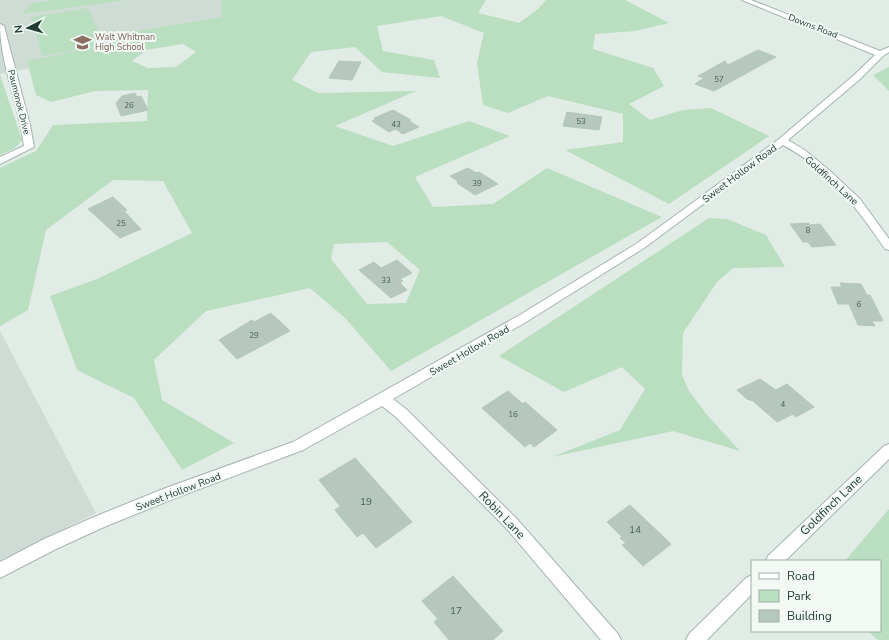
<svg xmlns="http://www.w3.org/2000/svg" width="889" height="640" font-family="'Nunito Sans',sans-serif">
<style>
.built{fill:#cfdcd5}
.green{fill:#b9dec0;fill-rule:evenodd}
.building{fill:#b6c7bf;stroke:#b3c6bd}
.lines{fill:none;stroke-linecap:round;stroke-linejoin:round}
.minor-casing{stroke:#a4b4ad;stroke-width:2}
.minor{fill:#fff;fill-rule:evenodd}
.labels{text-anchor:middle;stroke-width:4;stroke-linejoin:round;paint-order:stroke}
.number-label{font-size:8px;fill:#466056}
.far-street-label{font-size:9px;fill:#213d33;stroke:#f2f9f5}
.far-education-label{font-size:9px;fill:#785e54;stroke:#f2f9f5;text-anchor:start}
.street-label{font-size:10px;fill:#213d33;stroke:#f2f9f5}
.near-number-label{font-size:10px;fill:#466056}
.near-street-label{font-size:12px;fill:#213d33;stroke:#f2f9f5}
</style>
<rect width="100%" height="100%" fill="#e1ece6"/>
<!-- built -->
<path class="built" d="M0 0H318L329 10 0 74Z
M0 331 96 513 0 560Z"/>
<!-- green -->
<path class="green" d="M55 0H128L21 14 33 3Z
M222 0H486L478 13 519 23 538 9 546 0H625L669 23 635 31 595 34 593 49 653 68 664 86 629 104 650 120 683 110 711 108 769 136 669 204 565 150 623 142V114L548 96 508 113 483 105 477 63 484 33 441 16 377 26 383 51 434 60 440 78 382 72 355 47 311 52 292 80 318 93 416 91 335 126 393 146 469 121 510 136 415 177 433 207 493 204 547 168 662 217 391 371 346 319 310 288 206 311 154 360 162 400 234 443 182 470 134 398 77 370 50 296 97 279 192 233 163 181 113 180 46 230 28 310 0 326V168L36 151 53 125 147 121 148 90 95 91 51 102 36 95 27 61 107 45 111 38 141 30 222 17ZM183 44 196 52 176 67 148 68 132 61 146 50ZM387 242 420 270 406 303 367 304 331 259 334 244Z
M88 8 104 45 42 56 31 17Z
M889 67V91L873 75Z
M0 75 22 140 15 148 0 155Z
M709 218 727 219 766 235 785 267 733 268 717 282 683 333 682 375 689 391 707 415 740 451 673 431 552 457 620 430 645 389 622 367 564 392 499 356Z
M889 509V640H878L868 631H880V561H845Z"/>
<!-- building -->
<path class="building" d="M758 50 776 57 714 91 695 84 704 78 698 76 725 61 728 65Z
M339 61 361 62 352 80 329 78Z
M135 93 137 97 141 96 148 110 121 116 116 103 122 96Z
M393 110 411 120 409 121 419 127 403 134 395 129 389 132 372 121 376 119 374 118Z
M567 112 602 117 599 130 563 126Z
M468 168 476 173 479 172 498 184 475 195 457 183 459 182 450 176Z
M113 197 127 210 124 211 141 229 120 238 88 209Z
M809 223 810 225 820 224 836 245 812 247 808 242H803L790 224Z
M397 260 412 273 400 279 403 281 400 283 407 290 391 298 359 270 374 262 381 268Z
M840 283 861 284 867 295H870L883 321H872L875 326 858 325 849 304H838L831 287H842Z
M271 313 290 331 237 359 219 340 252 320 254 322Z
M760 379 776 390 787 384 814 407 796 417 793 414 777 422 753 401 747 399 737 390Z
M508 391 523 404 525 402 557 430 534 447 530 443 525 447 482 408Z
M355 458 412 522 376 548 363 533 357 537 335 510 340 506 319 480Z
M630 505 671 544 643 566 622 545 626 543 620 538 622 537 607 522Z
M453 576 503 631 493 640H449L434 622 438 619 422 601Z"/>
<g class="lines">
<defs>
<path id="minor" d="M742 0H751L880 51 889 47V52L883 56 859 80 788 140 806 151 830 171 860 199 889 239V250L885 249C858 209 827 168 783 145L644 248 526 322 393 399 406 409 517 519 618 634 621 640H601L507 529 396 417 382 406 303 450 173 499 104 527 56 549 0 578V562L44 539 94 517 163 489 293 442 518 316 636 244 691 204 779 139 853 76 875 55Z
M0 24 4 26 30 125 34 147 0 164V157L24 146C19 105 0 64 0 24Z
M889 444V459L785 561H766L768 556 884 446Z
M752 575V594L707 640H686L689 634 746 578Z"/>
</defs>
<!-- minor casing -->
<use href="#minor" class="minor-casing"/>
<!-- minor -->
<use href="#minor" class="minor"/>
</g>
<!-- icons -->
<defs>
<symbol id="school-bare" viewBox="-9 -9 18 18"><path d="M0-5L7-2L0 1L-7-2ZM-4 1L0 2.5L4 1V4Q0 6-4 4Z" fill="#8d6e63" stroke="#f2f9f5" stroke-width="2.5" paint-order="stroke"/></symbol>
</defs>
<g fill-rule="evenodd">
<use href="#school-bare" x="70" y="30" width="25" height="25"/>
</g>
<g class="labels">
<!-- number labels -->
<g class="number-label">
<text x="719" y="82">57</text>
<text x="129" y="108">26</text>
<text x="581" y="124">53</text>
<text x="396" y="127">43</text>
<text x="477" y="186">39</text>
<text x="121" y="226">25</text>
<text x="808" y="233">8</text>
<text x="386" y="283">33</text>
<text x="859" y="307">6</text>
<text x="254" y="338">29</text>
<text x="783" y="407">4</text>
<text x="513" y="417">16</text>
</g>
<!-- far-street labels -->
<g class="far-street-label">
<text transform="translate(813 26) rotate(21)" y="3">Downs Road</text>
<text transform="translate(19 102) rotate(76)" y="3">Paumonok Drive</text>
</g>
<!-- far-education labels -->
<g class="far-education-label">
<text x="95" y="40">Walt Whitman<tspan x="95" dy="10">High School</tspan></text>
</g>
<!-- street labels -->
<g class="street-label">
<text transform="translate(739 173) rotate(-37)" y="4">Sweet Hollow Road</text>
<text transform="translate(832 180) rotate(42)" y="4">Goldfinch Lane</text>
<text transform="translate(469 350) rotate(-30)" y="4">Sweet Hollow Road</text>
<text transform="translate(178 491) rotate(-21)" y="4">Sweet Hollow Road</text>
</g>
<!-- near-number labels -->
<g class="near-number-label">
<text x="366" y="505">19</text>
<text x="635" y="533">14</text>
<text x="456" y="614">17</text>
</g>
<!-- near-street labels -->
<g class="near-street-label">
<text transform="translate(831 505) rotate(-44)" y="4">Goldfinch Lane</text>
<text transform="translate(502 515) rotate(46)" y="4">Robin Lane</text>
</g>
</g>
<!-- legend -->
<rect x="751" y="560" width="130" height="72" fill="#f2f9f5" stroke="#9eaea7"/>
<rect x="759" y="573" width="20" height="6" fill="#ffffff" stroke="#9eaea7"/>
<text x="787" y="580" font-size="12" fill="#213d33">Road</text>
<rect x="759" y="590" width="20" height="12" fill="#b9dec0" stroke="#9eaea7"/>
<text x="787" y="600" font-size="12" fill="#213d33">Park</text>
<rect x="759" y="610" width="20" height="12" fill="#b6c7bf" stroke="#9eaea7"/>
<text x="787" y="620" font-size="12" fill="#213d33">Building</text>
<!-- north arrow -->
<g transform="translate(28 28) rotate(264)" stroke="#f2f9f5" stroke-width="3" paint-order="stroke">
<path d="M0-3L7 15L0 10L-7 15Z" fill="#213d33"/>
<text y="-6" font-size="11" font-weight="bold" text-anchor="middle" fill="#213d33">N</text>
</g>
</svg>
